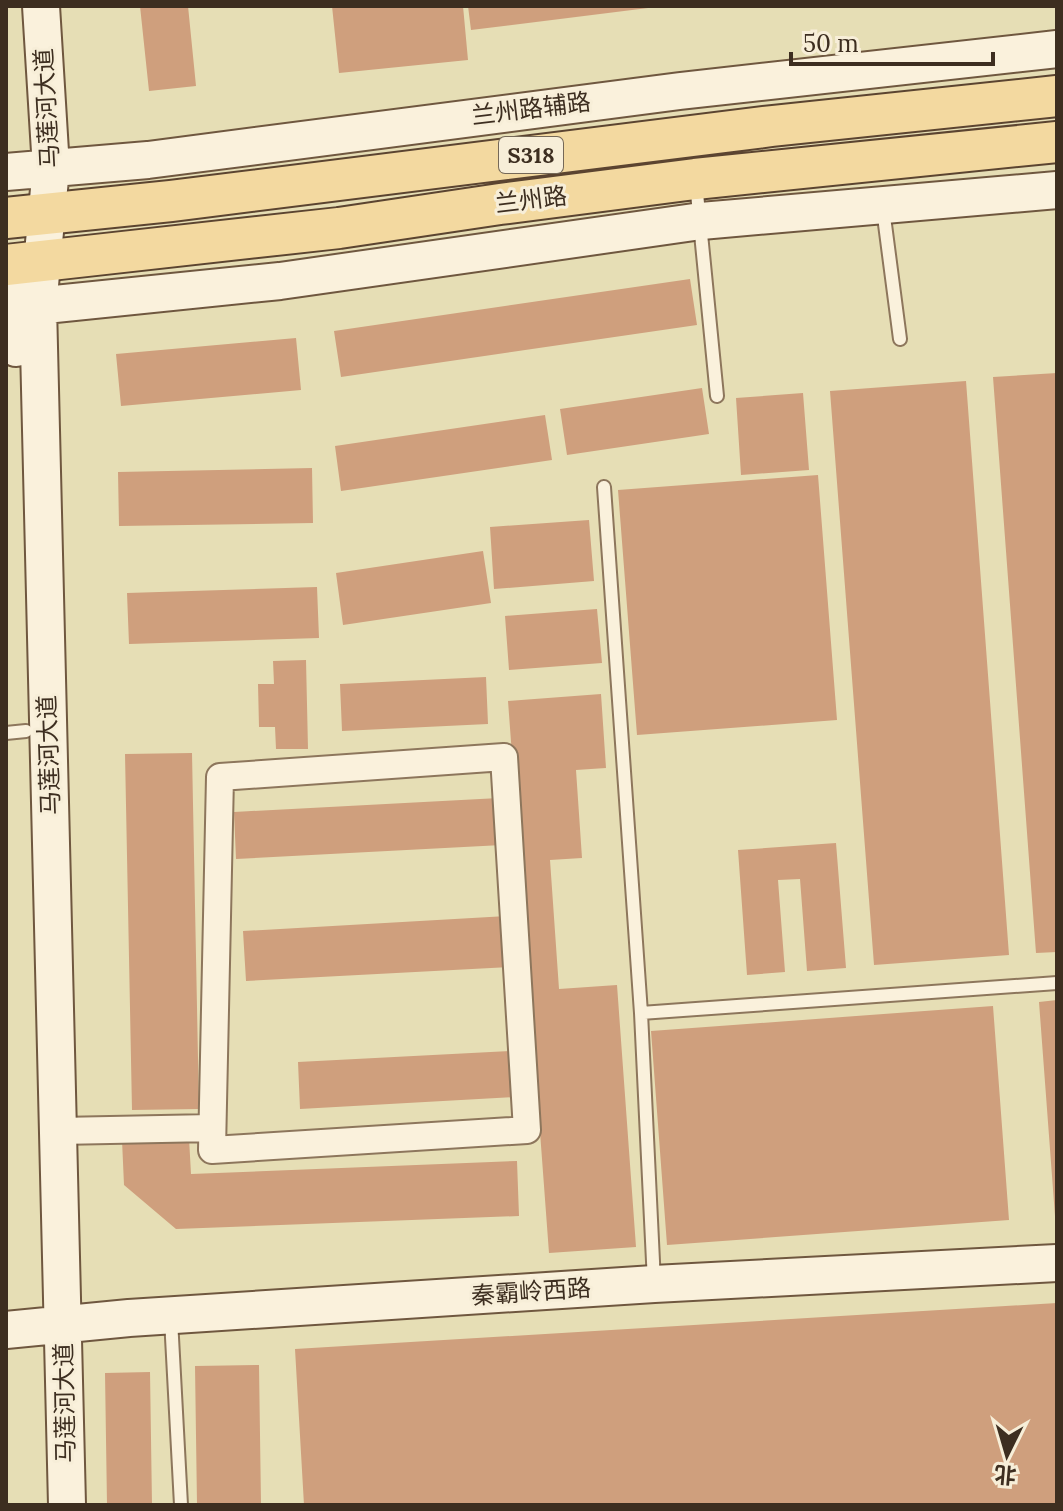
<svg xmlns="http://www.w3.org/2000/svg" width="1063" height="1511" font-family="Lora,'Noto Sans SC',serif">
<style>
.farmland{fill:#e6deb5}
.building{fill:#cf9f7d}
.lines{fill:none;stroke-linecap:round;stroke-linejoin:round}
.lane-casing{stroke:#8d765c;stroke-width:16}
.street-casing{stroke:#8d765c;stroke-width:30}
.secondary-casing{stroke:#6f573f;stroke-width:40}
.primary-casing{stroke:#5b4430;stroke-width:44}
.lane{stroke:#faf1dc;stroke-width:12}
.street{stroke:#faf1dc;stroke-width:26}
.secondary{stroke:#faf1dc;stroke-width:36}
.primary{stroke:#f3d9a0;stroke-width:40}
.labels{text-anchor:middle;stroke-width:6;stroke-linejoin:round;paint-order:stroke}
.shield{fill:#f7eed8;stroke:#756857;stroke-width:2}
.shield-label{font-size:22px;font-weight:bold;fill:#3d2e20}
.street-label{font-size:24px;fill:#3d2e20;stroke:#f7eed8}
</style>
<rect width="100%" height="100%" fill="#f0e4c8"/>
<!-- farmland -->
<path class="farmland" d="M6 6H1057V1505H6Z"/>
<!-- building -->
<path class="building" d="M140 6H188L196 86 149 91Z
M332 6H463L468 60 339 73Z
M468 6H648V8L471 30Z
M690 279 697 325 341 377 334 331Z
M296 338 301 390 121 406 116 354Z
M1057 373V952L1036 953 993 377Z
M966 381 1009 955 874 965 830 391Z
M702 388 709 434 567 455 560 409Z
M803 393 809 470 741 475 736 398Z
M545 415 552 460 341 491 335 446Z
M312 468 313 523 119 526 118 472Z
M818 475 837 720 637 735 618 490Z
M589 520 594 581 494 589 490 527Z
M483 551 491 603 343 625 336 573Z
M317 587 319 638 129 644 127 593Z
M597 609 602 663 509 670 505 616Z
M306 660 308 749H276L275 727H259L258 684H274L273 661Z
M486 677 488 724 342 731 340 684Z
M601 694 606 768 576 770 582 858 550 860 559 989 617 985 636 1247 549 1253 508 701Z
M192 753 199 1109 132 1110 125 754Z
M499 798 502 845 236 859 234 812Z
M836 843 846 968 807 971 800 879 778 880 785 972 747 975 738 850Z
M507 916 510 967 246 981 243 931Z
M1057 1000V1215L1055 1216 1039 1002Z
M993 1006 1009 1220 667 1245 651 1031Z
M512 1051 515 1097 300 1109 298 1062Z
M189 1138 191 1174 517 1161 519 1216 176 1229 124 1185 122 1140Z
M1057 1303V1505H304L295 1349Z
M259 1365 261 1505H197L195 1366Z
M150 1372 152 1505H107L105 1373Z"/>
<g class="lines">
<defs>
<path id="lane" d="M696 183 717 396
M883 209 900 339
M604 487 641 1013 654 1282
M6 733 26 731
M641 1013 1057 983
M171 1319 181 1505"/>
<path id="street" d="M504 757 527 1130 212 1150 220 777Z
M59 1131 212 1128"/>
<path id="secondary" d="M41 6 51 168 38 306 67 1505
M6 172 148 160 680 91 1057 49
M6 268 15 308 16 348
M16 308 280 281 701 221 1057 190
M6 1330 129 1318 654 1284 1057 1263"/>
<path id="primary" d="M6 218 171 201 772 126 1057 96
M6 265 339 228 500 204 695 179 1057 142"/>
</defs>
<!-- lane casing -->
<use href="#lane" class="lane-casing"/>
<!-- street casing -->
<use href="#street" class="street-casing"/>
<!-- secondary casing -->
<use href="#secondary" class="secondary-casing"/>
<!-- primary casing -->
<use href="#primary" class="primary-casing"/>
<!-- lane -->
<use href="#lane" class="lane"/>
<!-- street -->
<use href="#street" class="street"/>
<!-- secondary -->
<use href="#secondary" class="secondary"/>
<!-- primary -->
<use href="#primary" class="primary"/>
</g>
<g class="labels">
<!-- shield labels -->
<rect class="shield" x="499" y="137" width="64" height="36" rx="6"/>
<g class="shield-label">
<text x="531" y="163">S318</text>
</g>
<!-- street labels -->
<g class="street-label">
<text transform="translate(47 108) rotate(-93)" y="8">马莲河大道</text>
<text transform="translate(531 109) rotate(-7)" y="8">兰州路辅路</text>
<text transform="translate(531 200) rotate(-7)" y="8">兰州路</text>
<text transform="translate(49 755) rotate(-92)" y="8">马莲河大道</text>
<text transform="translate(531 1292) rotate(-4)" y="8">秦霸岭西路</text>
<text transform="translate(65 1403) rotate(-91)" y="8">马莲河大道</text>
</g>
</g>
<!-- border -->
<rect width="1063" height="1511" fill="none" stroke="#3d2e20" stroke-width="16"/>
<!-- north arrow -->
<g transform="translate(1007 1455) rotate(185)" stroke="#f7eed8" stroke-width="6" paint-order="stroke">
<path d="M0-6L14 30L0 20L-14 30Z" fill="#3d2e20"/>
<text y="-12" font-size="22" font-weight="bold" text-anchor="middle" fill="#3d2e20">北</text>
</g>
<!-- scale -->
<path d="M791 52v12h202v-12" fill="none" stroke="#3d2e20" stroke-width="4"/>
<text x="803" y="52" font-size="24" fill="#3d2e20" stroke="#f7eed8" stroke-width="6" paint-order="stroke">50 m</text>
</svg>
